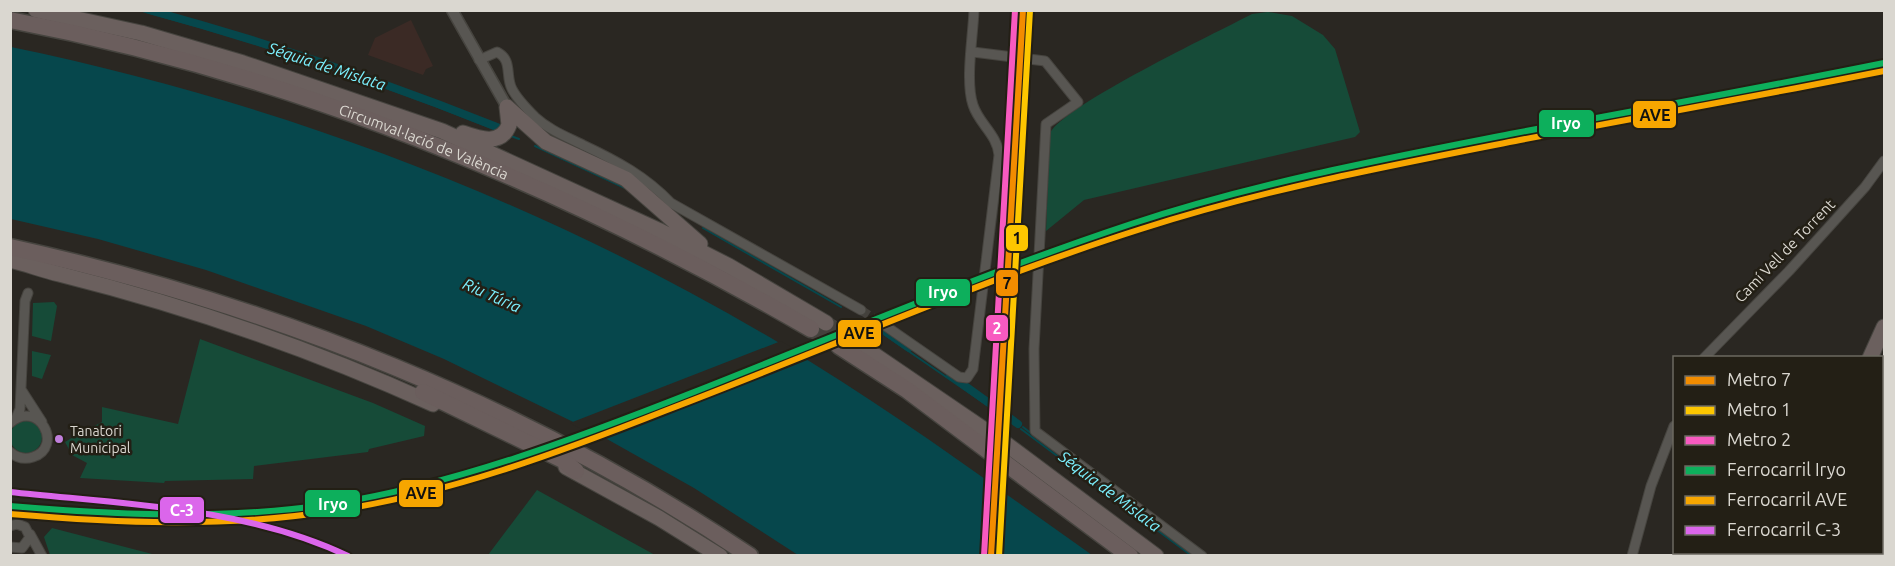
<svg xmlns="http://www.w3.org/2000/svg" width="1895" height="566" font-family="Ubuntu,sans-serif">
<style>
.commercial{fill:#3b2a25}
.green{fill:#164b38}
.water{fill:#06474c}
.pier{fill:#2a2722}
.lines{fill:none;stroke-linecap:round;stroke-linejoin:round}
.stream{stroke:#06474c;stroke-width:2}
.canal{stroke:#06474c;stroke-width:8}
.minor-tunnel{stroke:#44413c;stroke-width:9;stroke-dasharray:9 4.5;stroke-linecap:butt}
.trunk-tunnel{stroke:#44413c;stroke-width:15;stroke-dasharray:15 8;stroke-linecap:butt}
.motorway-tunnel{stroke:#44413c;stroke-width:16;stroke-dasharray:16 8;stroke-linecap:butt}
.minor-casing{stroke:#46443f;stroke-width:11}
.tertiary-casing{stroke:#46443f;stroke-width:13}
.trunk-casing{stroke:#46443f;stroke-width:17}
.motorway-casing{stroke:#46443f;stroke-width:19}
.minor{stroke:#585652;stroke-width:9}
.tertiary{stroke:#585652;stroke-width:10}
.trunk{stroke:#6b605e;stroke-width:15}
.motorway{stroke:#6b5e5d;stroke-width:16}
.rail-casing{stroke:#605d59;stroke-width:4.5}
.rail{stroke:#231f15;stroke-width:2;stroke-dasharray:7;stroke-linecap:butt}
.rail-1-casing{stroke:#231f15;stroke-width:10}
.rail-2-casing{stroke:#231f15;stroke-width:10}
.rail-3-casing{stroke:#231f15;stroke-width:10}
.rail-1{stroke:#0daf5c;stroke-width:6}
.rail-2{stroke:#f7a600;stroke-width:6}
.rail-3{stroke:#db66eb;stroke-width:6}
.metro-1-casing{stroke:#231f15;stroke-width:10}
.metro-2-casing{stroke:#231f15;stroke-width:10}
.metro-3-casing{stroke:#231f15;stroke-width:10}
.metro-1{stroke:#f28c00;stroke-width:6}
.metro-2{stroke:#fdc600;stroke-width:6}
.metro-3{stroke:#f85ac0;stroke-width:6}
.bus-dot{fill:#c07fdc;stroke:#231f15;stroke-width:2}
.labels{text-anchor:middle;stroke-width:5;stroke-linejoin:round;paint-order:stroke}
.bus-label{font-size:14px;fill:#dad7d0;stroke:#231f15;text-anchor:start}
.street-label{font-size:15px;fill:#dad7d0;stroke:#231f15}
.water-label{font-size:16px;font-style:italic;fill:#7cf1ff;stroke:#231f15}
.line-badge{stroke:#231f15;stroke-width:2}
.badge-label{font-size:16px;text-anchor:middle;font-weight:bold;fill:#fff}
.pale-badge-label{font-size:16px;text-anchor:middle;font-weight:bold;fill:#111}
</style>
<rect width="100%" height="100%" fill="#2a2722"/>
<!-- commercial -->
<path class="commercial" d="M411 20 433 66 426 69 423 75 368 55 375 38Z"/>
<!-- green -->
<path class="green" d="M1268 12 1292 16 1323 35 1335 49 1360 132 1355 137 1084 200 1046 231 1050 133C1066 104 1214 34 1252 14Z
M54 302 57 306 51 341 32 336 33 303Z
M200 339 373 403 425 426 424 436 369 449 368 452 254 466 253 479 165 481 164 483 80 478 87 463 72 455 65 442 75 436 92 437 90 428 102 422V407L178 424Z
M32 351 51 355 42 379 32 376Z
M10 437a16 16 0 1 1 32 0a16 16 0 1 1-32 0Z
M537 490 655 555H488Z
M52 528 156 555H50L44 537Z"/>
<!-- water -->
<path class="water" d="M11 47C282 103 543 202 781 344 889 408 990 483 1092 555H798L694 488 598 434 444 359 366 326 206 270 98 239 11 219Z"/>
<!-- pier -->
<path class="pier" d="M781 341 809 358 601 439 570 423Z
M990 479 999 486 995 555H986Z"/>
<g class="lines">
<!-- stream -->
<path class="stream" d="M139 10C261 43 380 83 497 130
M511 136 519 139
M535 146 625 188
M703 228 841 307
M885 335 1016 425
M1023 427 1032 434
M1021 429 1192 556"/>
<!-- canal -->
<path class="canal" d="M149 10C270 43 387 83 502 129
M886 332 909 348
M950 375 1018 424"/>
<!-- minor-tunnel -->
<path class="minor-tunnel" d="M861 310 887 327"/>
<!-- trunk-tunnel -->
<path class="trunk-tunnel" d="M826 323 854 341"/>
<!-- motorway-tunnel -->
<path class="motorway-tunnel" d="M811 329 839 346"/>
<defs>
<path id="minor" d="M973 52 1045 61 1078 102 1046 124 1034 349 1035 431 1202 556
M479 60 497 52C513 60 505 76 512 89 517 99 527 109 535 117 549 130 567 137 583 145 617 161 645 176 671 203L861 310
M887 327 959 377 967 378 973 369 999 155C997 134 979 124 973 105 965 81 973 37 974 10
M1704 358 1789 271 1865 187 1884 161
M22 391 42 422
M16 418 20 409 25 301 28 293
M10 423C39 398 64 447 33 457 24 460 17 458 10 452
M10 526 17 524 25 527 30 537 22 548 10 547
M30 534 42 556
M1632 556 1651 486 1674 426"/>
<path id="tertiary" d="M452 10 507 107"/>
<path id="trunk" d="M36 10 141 33 243 63 442 131 658 230 729 266 826 323
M507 107 546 142 626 179 700 244
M463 133C480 139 501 146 509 125L507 107
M10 260C27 264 42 270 59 274 187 306 312 349 433 404
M854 341 992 435
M1870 358 1884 327
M1882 370 1884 364
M1882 385 1884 379
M1002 441 1156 556
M566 467 659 518 720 556
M1772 556 1773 552
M1793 556 1794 552"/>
<g id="motorway">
<path id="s1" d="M10 20C294 74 562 185 811 329"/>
<path d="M10 247C272 305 527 406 750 556"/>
<path d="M839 346 907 390 991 453"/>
<path d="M423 392 563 460 576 471"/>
<path d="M1001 460 1130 556"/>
</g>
</defs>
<!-- minor casing -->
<use href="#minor" class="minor-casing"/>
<!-- tertiary casing -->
<use href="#tertiary" class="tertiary-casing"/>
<!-- trunk casing -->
<use href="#trunk" class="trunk-casing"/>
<!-- motorway casing -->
<use href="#motorway" class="motorway-casing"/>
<!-- minor -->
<use href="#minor" class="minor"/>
<!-- tertiary -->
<use href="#tertiary" class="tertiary"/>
<!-- trunk -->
<use href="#trunk" class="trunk"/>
<!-- motorway -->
<use href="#motorway" class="motorway"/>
<defs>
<path id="rail" d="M1017 53 1022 16
M1016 69 1017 110"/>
</defs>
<!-- rail casing -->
<use href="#rail" class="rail-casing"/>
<!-- rail -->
<use href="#rail" class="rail"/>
<defs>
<path id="rail-1" d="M10 506C117 515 225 520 332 504 457 484 577 438 694 392 839 335 983 273 1131 224 1255 183 1383 159 1510 134 1635 111 1760 88 1884 63"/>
<path id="rail-2" d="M10 514C117 523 225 528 332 511 448 494 558 453 667 410 825 350 980 280 1141 229 1265 189 1393 165 1520 140 1642 117 1763 95 1884 71"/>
<path id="rail-3" d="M10 492C121 504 246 507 348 556"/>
</defs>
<!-- rail-1 casing -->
<use href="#rail-1" class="rail-1-casing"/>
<!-- rail-2 casing -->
<use href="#rail-2" class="rail-2-casing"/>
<!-- rail-3 casing -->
<use href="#rail-3" class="rail-3-casing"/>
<!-- rail-1 -->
<use href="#rail-1" class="rail-1"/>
<!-- rail-2 -->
<use href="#rail-2" class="rail-2"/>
<!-- rail-3 -->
<use href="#rail-3" class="rail-3"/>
<defs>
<path id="metro-1" d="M991 556 1023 10"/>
<path id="metro-2" d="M999 556 1030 10"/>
<path id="metro-3" d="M984 556 1015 10"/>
</defs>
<!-- metro-1 casing -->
<use href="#metro-1" class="metro-1-casing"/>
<!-- metro-2 casing -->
<use href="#metro-2" class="metro-2-casing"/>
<!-- metro-3 casing -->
<use href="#metro-3" class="metro-3-casing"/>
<!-- metro-1 -->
<use href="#metro-1" class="metro-1"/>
<!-- metro-2 -->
<use href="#metro-2" class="metro-2"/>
<!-- metro-3 -->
<use href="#metro-3" class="metro-3"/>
</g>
<!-- markers -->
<circle class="bus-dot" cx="59" cy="439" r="5"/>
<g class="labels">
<!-- bus labels -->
<g class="bus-label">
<text x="70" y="436">Tanatori<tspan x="70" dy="17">Municipal</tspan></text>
</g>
<!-- street labels -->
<g class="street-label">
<text dy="5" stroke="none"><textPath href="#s1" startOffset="432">Circumval·lació de València</textPath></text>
<text transform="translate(1785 251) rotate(-46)" y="5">Camí Vell de Torrent</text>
</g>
<!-- water labels -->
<g class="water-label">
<text transform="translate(327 66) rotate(18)" y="6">Séquia de Mislata</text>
<text transform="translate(492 295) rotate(24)" y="6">Riu Túria</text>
<text transform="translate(1110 491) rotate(37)" y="6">Séquia de Mislata</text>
</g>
</g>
<g class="line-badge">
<rect x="1632" y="100" width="45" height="29" rx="6" fill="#f7a600"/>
<rect x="1538" y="109" width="57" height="29" rx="6" fill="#0daf5c"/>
<rect x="1005" y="224" width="24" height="28" rx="6" fill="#fdc600"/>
<rect x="995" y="269" width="24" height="28" rx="6" fill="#f28c00"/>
<rect x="915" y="278" width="56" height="29" rx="6" fill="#0daf5c"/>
<rect x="985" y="314" width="24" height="28" rx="6" fill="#f85ac0"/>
<rect x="837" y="319" width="45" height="29" rx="6" fill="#f7a600"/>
<rect x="398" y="479" width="46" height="29" rx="6" fill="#f7a600"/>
<rect x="304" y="489" width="57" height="29" rx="6" fill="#0daf5c"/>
<rect x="159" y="496" width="46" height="28" rx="6" fill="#db66eb"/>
</g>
<g class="badge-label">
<text x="1566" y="129">Iryo</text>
<text x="943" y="298">Iryo</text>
<text x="997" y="334">2</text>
<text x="333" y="510">Iryo</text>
<text x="182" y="516">C-3</text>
</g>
<g class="pale-badge-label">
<text x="1655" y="121">AVE</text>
<text x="1017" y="244">1</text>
<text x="1007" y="289">7</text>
<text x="859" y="339">AVE</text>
<text x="421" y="499">AVE</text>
</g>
<!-- border -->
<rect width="1895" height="566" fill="none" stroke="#dad7d0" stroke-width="24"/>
<!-- legend -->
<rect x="1673" y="356" width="210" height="198" fill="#231f15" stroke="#6c6960" stroke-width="1.5"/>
<rect x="1685" y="376" width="30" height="9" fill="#f28c00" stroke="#6c6960" stroke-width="1.5"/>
<text x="1727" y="386" font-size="18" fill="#dad7d0">Metro 7</text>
<rect x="1685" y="406" width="30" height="9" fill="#fdc600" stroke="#6c6960" stroke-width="1.5"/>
<text x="1727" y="416" font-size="18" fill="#dad7d0">Metro 1</text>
<rect x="1685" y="436" width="30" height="9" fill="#f85ac0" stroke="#6c6960" stroke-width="1.5"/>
<text x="1727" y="446" font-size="18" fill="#dad7d0">Metro 2</text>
<rect x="1685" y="466" width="30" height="9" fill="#0daf5c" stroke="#6c6960" stroke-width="1.5"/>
<text x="1727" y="476" font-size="18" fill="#dad7d0">Ferrocarril Iryo</text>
<rect x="1685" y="496" width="30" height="9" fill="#f7a600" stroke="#6c6960" stroke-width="1.5"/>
<text x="1727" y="506" font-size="18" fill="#dad7d0">Ferrocarril AVE</text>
<rect x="1685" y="526" width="30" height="9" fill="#db66eb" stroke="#6c6960" stroke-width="1.5"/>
<text x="1727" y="536" font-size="18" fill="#dad7d0">Ferrocarril C-3</text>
</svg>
